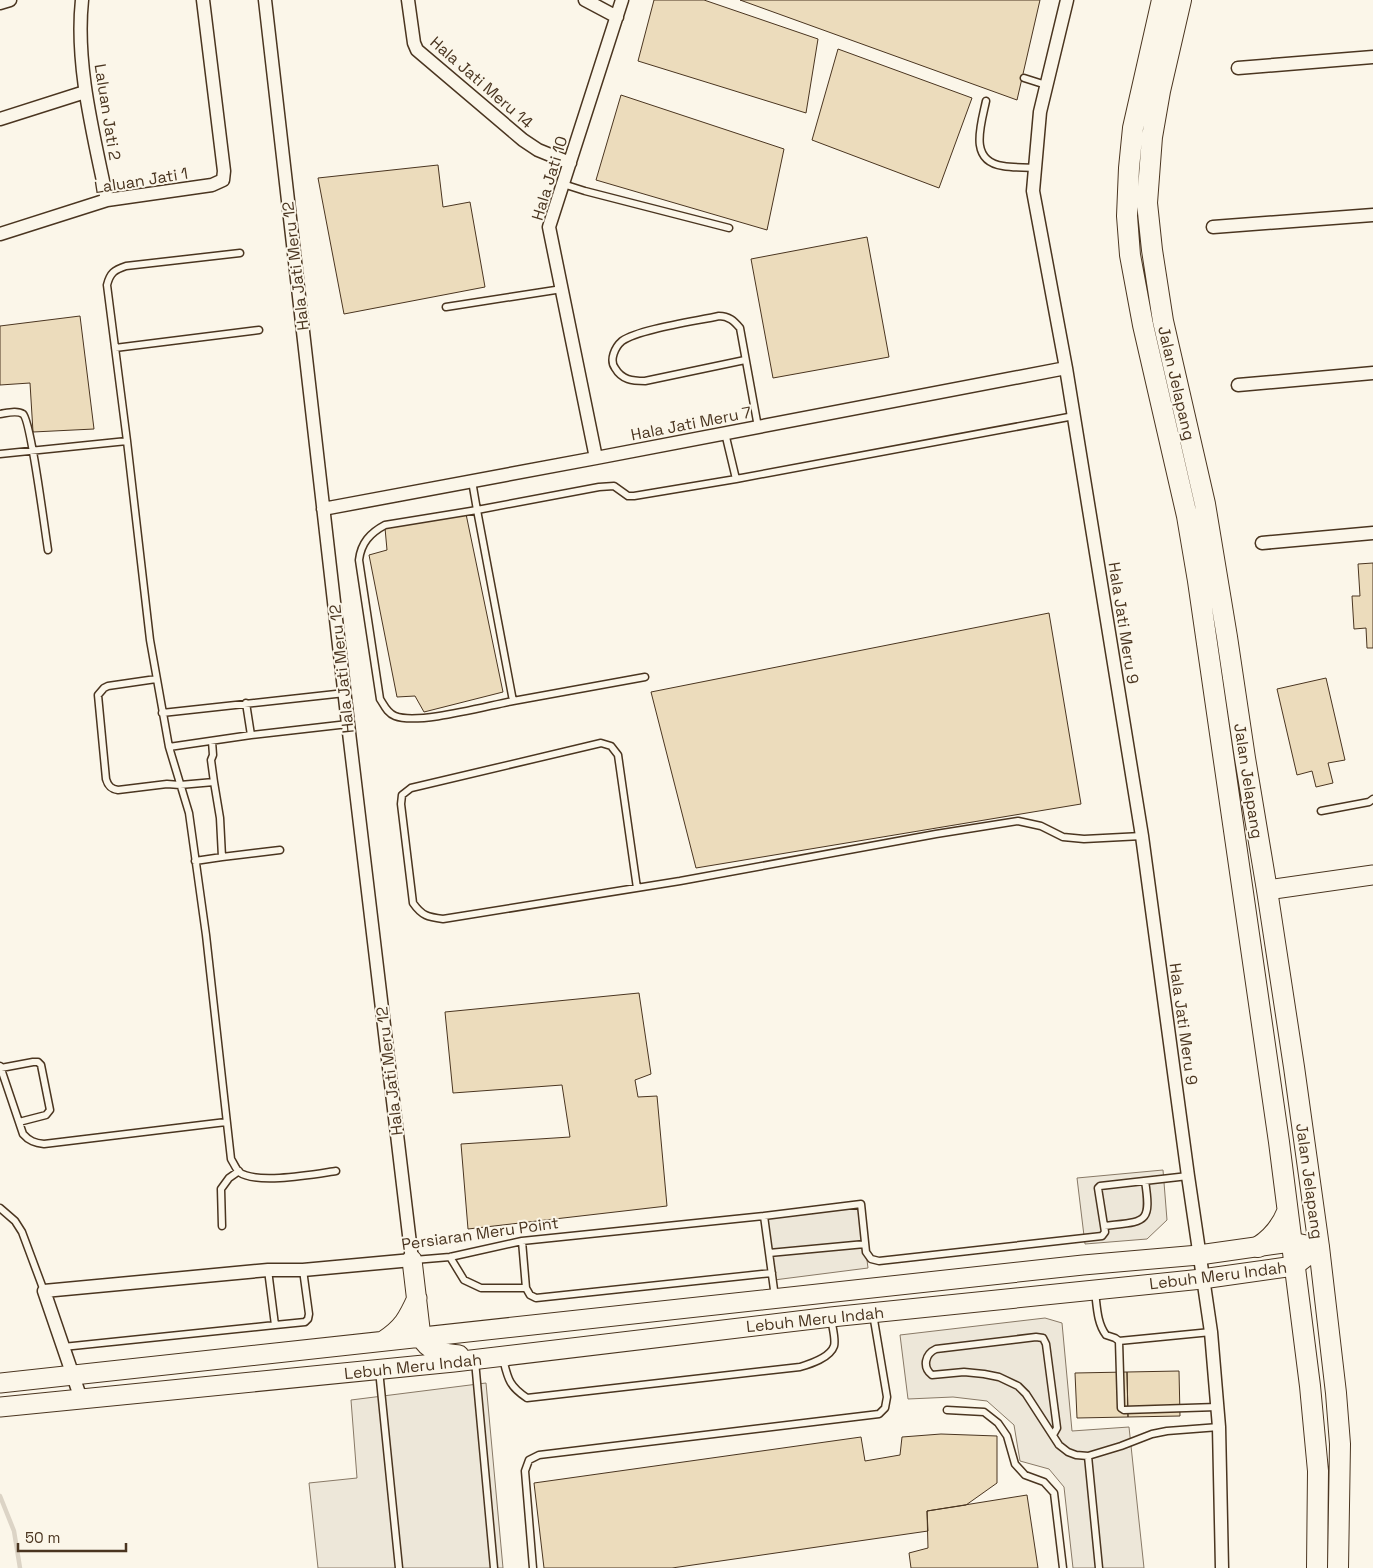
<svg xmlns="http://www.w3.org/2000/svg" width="1373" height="1568" font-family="'Space Grotesk',sans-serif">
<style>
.parking{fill:#ede7d9;stroke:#887966}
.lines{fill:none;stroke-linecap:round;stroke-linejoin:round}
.stream{stroke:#dcd4c6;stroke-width:4.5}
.building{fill:#ecdcbc;stroke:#4a3520}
.lane-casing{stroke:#4a3520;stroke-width:9}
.street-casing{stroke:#4a3520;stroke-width:15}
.secondary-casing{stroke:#4a3520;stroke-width:21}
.primary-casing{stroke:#4a3520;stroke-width:22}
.lane{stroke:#fbf6e9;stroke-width:6}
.street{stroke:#fbf6e9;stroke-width:12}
.secondary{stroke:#fbf6e9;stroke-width:19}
.primary{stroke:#fbf6e9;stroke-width:20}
.labels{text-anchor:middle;stroke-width:4;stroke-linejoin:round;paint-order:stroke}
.street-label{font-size:16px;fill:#4a3520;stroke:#fbf6e9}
</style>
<rect width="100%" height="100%" fill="#fbf6e9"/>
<!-- parking -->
<path class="parking" d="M1163 1170 1167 1220 1147 1239 1085 1244 1077 1178Z
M860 1205 868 1268 774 1280 763 1217Z
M1045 1318 1062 1323 1072 1431 1129 1427 1144 1568H1073L1064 1487 1049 1469 1020 1461 1014 1425 987 1401 953 1397 908 1399 900 1335Z
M486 1383 503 1568H318L309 1483 357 1478 351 1400Z"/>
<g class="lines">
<!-- stream -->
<path class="stream" d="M0 1496 14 1531 20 1568"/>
</g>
<!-- building -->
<path class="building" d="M654 0H704L818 39 806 113 638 61Z
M740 0H1040L1017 100Z
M838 49 972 98 939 188 812 140Z
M621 95 784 149 767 230 596 180Z
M438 165 443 207 470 202 485 287 344 314 318 178Z
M867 237 889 357 773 378 751 259Z
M80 316 94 429 33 432 30 383 0 385V326Z
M466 514 503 692 424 712 415 696 397 697 369 555 387 550 385 528Z
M1373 563V648H1367L1366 628 1354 629 1352 596H1360L1358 564Z
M1049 613 1081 804 696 868 651 692Z
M1326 678 1345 760 1328 763 1333 783 1316 787 1312 771 1297 775 1277 689Z
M639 993 651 1074 635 1080 638 1097 657 1096 667 1206 468 1229 461 1144 570 1137 562 1085 453 1093 445 1012Z
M1179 1371 1180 1416 1128 1417 1127 1372Z
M1127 1372 1128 1417 1077 1418 1075 1373Z
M941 1434 997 1436V1483L966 1505 927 1511 928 1531 672 1568H544L534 1483 861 1437 865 1461 900 1455 902 1437Z
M1027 1495 1038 1568H911L909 1553 928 1548 927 1511Z"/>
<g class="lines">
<defs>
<path id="lane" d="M1024 78 1046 85
M986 101C981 125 968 161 1003 166 1014 168 1025 167 1035 168
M563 184 585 191 729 228
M240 253 126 266C114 270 110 273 107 285L127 441 150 640 169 747 189 813 206 935 231 1159C233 1162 236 1169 239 1172 256 1185 315 1174 336 1171
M446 307 562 289
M115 348 259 330
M745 360 645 381C632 381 622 380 615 368 609 360 615 347 622 341 639 329 697 321 719 316 729 316 734 321 740 328L758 427
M0 414C7 413 17 410 23 414 31 421 45 532 48 550
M725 433 736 479 1074 416
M0 454 127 441
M472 481 477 510 599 487 614 486 628 496H634L736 479
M477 510 513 701C486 706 418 725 395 716 387 713 384 705 380 699L359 560C361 543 370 533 385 525Z
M156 679 108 686 104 688 98 695 106 779C108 786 111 789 118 790L167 784 180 785 214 782 220 818 222 857 280 850
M513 701 645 677
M246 703 251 735
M162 713 345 693
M212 741 213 755 211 760 214 782
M169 747 251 735 348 724
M1321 811 1369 802 1373 799
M195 861 222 857
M637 888 618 755 611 746 601 743 411 788 402 795 401 804 413 903C422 916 428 917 443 919L680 881 936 834 1018 821 1041 826 1063 837 1084 839 1142 836
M0 1066 23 1134C29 1141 35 1143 44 1144L226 1122
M1 1068 33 1062H38L41 1065 50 1110 46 1115 19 1122
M0 1208 15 1221 22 1232 44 1291
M764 1216 775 1297
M222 1226 221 1189 229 1178 239 1171
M1104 1226C1145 1221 1152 1225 1145 1181
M522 1241 526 1288 530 1295 536 1298 772 1273
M769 1253 865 1244
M450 1257 464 1280 481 1288H526
M414 1260 450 1257 522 1241 764 1216 861 1204 866 1252 871 1259 879 1261 1102 1236 1105 1232 1098 1188 1100 1186 1188 1176
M268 1270 275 1325 305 1322 308 1319 309 1314 303 1270
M1095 1292C1097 1307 1097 1323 1106 1335L1115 1338 1119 1341 1121 1408 1124 1410 1217 1407
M1119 1341 1211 1332
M63 1347 275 1325
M503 1359C508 1379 509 1386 527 1398L800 1367C810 1364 830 1358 834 1346 836 1339 832 1326 831 1318
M475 1361 494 1568
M379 1370 399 1568
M947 1410 984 1412 998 1423 1007 1436 1015 1464 1025 1475 1044 1482 1054 1493 1063 1568
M1053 1435 1057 1428 1046 1344 1043 1338 1036 1337 936 1349C925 1354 922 1367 932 1375L964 1372 984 1374 999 1377 1018 1386 1026 1394 1059 1445 1068 1452 1076 1455 1088 1456 1099 1568
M1088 1456 1121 1446 1152 1434 1167 1431 1219 1427
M533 1568 525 1471 529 1460 539 1455 879 1414 885 1408 887 1397 873 1314"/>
<path id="street" d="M82 0C75 65 94 136 107 200
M408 0 414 43 417 50 523 140 538 150 570 163
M585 0 617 17
M1067 0 1040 112 1033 191 1066 368 1142 836 1188 1176 1211 1332 1219 1427 1222 1568
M0 3 10 0
M1238 68 1373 57
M0 119 85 92
M1213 227 1373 215
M0 234 107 200 212 185 223 180 224 171 203 0
M1238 385 1373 373
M596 458 549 227 622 0
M323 509 596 458 1066 368
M1262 543 1373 533
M81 1399 44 1291 268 1270H303L412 1260 348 724 265 0"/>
<path id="secondary" d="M1267 890 1373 875
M412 1260 421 1337C429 1353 443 1353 459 1355
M383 1341C403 1328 408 1318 417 1298
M0 1383 1083 1265 1199 1255 1291 1242 1306 1245
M0 1407 454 1362 831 1317 1202 1279 1294 1266 1319 1247"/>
<path id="primary" d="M1162 0 1133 128 1129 168 1127 216 1130 255 1143 325 1187 516 1198 581 1279 1142 1310 1386 1318 1471 1317 1568
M1181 0 1160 91 1152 137 1147 203 1152 250 1163 321 1205 504 1227 637 1245 758 1267 890 1294 1067 1319 1247 1336 1393 1340 1444 1338 1568
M1258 1247C1272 1238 1281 1227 1287 1212"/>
</defs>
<!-- lane casing -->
<use href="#lane" class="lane-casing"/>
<!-- street casing -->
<use href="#street" class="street-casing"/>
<!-- secondary casing -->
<use href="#secondary" class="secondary-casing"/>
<!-- primary casing -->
<use href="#primary" class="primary-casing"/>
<!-- lane -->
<use href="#lane" class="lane"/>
<!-- street -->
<use href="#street" class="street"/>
<!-- secondary -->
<use href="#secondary" class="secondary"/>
<!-- primary -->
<use href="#primary" class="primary"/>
</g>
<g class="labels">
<!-- street labels -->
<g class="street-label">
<text transform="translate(482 82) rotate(41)" y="6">Hala Jati Meru 14</text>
<text transform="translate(108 112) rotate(81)" y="6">Laluan Jati 2</text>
<text transform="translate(549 178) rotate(-73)" y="6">Hala Jati 10</text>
<text transform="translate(141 180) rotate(-9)" y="6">Laluan Jati 1</text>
<text transform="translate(295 266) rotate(-97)" y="6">Hala Jati Meru 12</text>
<text transform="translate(1177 383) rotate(77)" y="6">Jalan Jelapang</text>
<text transform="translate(691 423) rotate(-11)" y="6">Hala Jati Meru 7</text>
<text transform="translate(1124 623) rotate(81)" y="6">Hala Jati Meru 9</text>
<text transform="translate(341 669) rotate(-96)" y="6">Hala Jati Meru 12</text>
<text transform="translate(1249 781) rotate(81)" y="6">Jalan Jelapang</text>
<text transform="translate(1184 1024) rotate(82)" y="6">Hala Jati Meru 9</text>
<text transform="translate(389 1071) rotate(-97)" y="6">Hala Jati Meru 12</text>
<text transform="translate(1310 1181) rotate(82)" y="6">Jalan Jelapang</text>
<text transform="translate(480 1233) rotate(-8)" y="6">Persiaran Meru Point</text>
<text transform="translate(1218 1275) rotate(-7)" y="6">Lebuh Meru Indah</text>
<text transform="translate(815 1319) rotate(-6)" y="6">Lebuh Meru Indah</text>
<text transform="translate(413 1366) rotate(-6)" y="6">Lebuh Meru Indah</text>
</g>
</g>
<!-- scale -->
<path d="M18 1543v8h108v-8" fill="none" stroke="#4a3520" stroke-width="2.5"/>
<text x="25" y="1543" font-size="15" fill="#4a3520" stroke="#fbf6e9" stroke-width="4" paint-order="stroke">50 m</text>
</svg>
